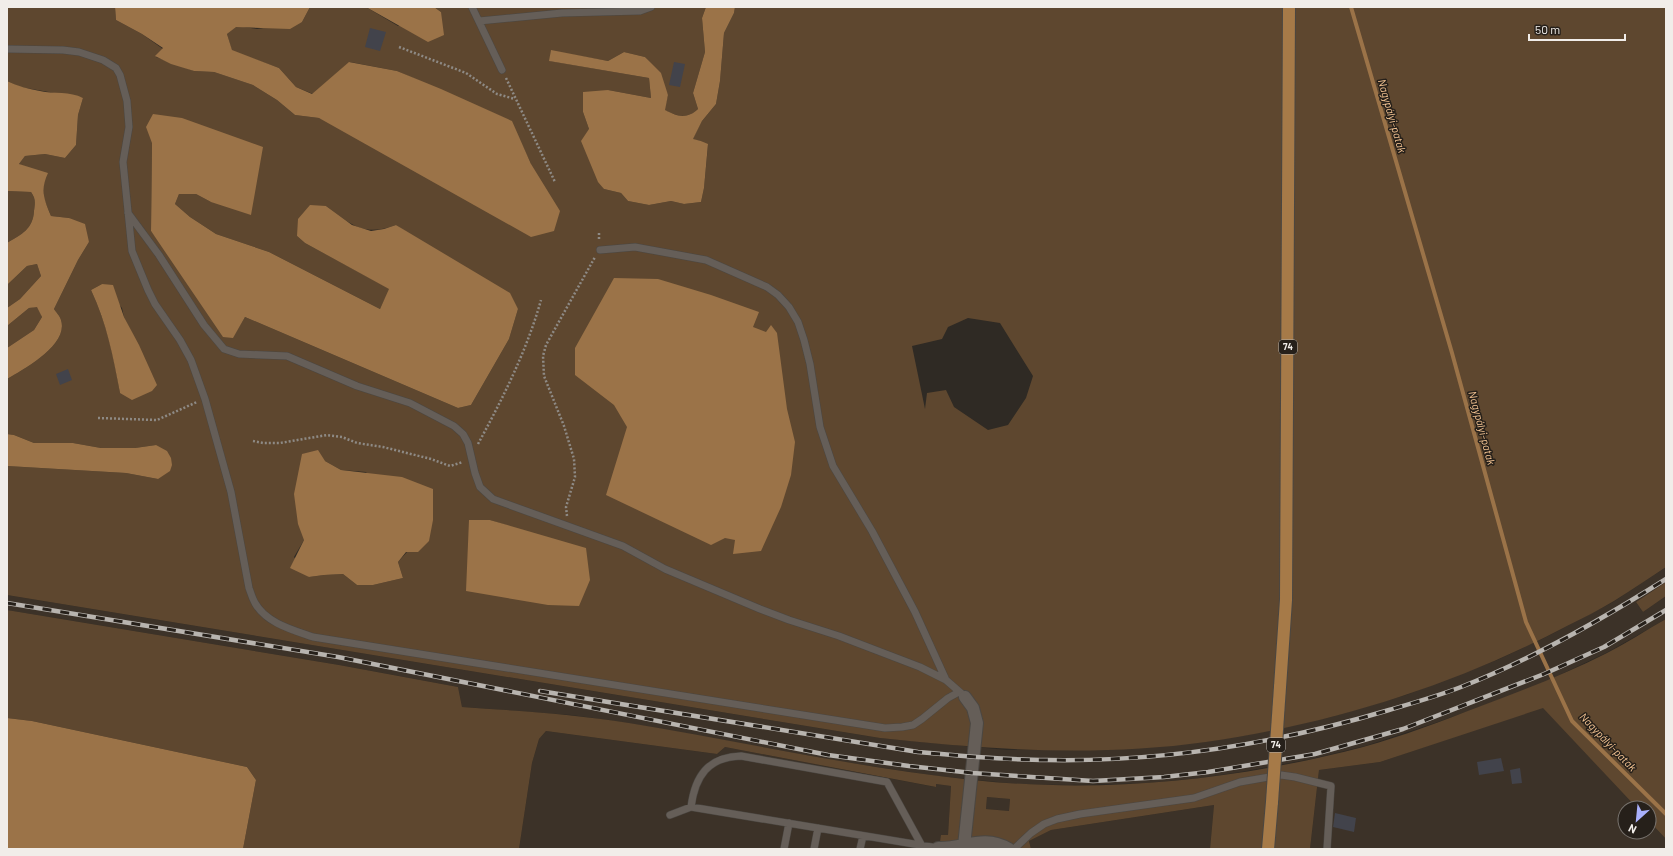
<svg xmlns="http://www.w3.org/2000/svg" width="1673" height="856" font-family="Barlow,sans-serif">
<style>
.built{fill:#3c3228}
.green{fill:#5e472f;fill-rule:evenodd}
.water{fill:#9b7348}
.lines{fill:none;stroke-linecap:round;stroke-linejoin:round}
.stream{stroke:#9b7348;stroke-width:4}
.building{fill:#42434b}
.lane-casing{stroke:#4b4742;stroke-width:8}
.street-casing{stroke:#4b4742;stroke-width:14}
.primary-casing{stroke:#4b4742;stroke-width:14}
.path{stroke:#8e8a85;stroke-width:2.5;stroke-dasharray:2 2;stroke-linecap:butt}
.lane{stroke:#655e58;stroke-width:7}
.street{stroke:#655e58;stroke-width:12}
.primary{stroke:#a67a48;stroke-width:12}
.rail-casing{stroke:#b8b4af;stroke-width:4.5}
.rail{stroke:#26201a;stroke-width:3;stroke-dasharray:9;stroke-linecap:butt}
.primary-bridge-casing{stroke:#4b4742;stroke-width:14;stroke-linecap:butt}
.primary-bridge{stroke:#a67a48;stroke-width:12}
.labels{text-anchor:middle;stroke-width:3;stroke-linejoin:round;paint-order:stroke}
.shield{fill:#26201a;stroke:#b4b0ab;stroke-width:1}
.shield-label{font-size:9px;font-weight:bold;fill:#f1ede9}
.water-label{font-size:11px;font-style:italic;fill:#f8c795;stroke:#26201a}
</style>
<rect width="100%" height="100%" fill="#2f2a24"/>
<!-- built -->
<path class="built" d="M1666 567V582L1636 602 1643 612 1666 596V619L1608 652 1532 688 1435 723 1365 746 1311 759 1240 772 1200 778 1148 783 1067 785 1019 784 937 776 843 762 628 723 571 715 462 707 458 687 339 665 7 610V595L880 738 1007 750 1110 749 1205 742 1247 735 1331 717 1406 695 1497 660 1544 638 1613 602Z
M1543 707 1637 808H1625V832H1649V821L1666 839V849H1310L1319 770 1380 762Z
M546 731 717 754 725 747 935 787 936 784 951 786 948 836 939 849H519L532 763 539 739Z
M987 797 1010 799 1009 811 986 809Z
M1214 805 1210 849H1031L1029 841 1051 830Z"/>
<!-- green -->
<path class="green" d="M7 7H115L116 20 142 34 163 49 156 57 194 71 214 72 253 85 277 100 295 115 319 118 531 164 511 121 397 71 350 62 313 94 296 87 279 68 232 51 227 34 236 26 257 29 302 22 310 7H366L398 26 441 12 434 7H706L702 18 705 52 693 93 698 109C686 120 678 116 664 110L668 95 652 65 645 57 624 52 608 61 551 51 550 61 649 78 651 98 608 90 583 112 589 129 604 189 621 193 628 201 649 205 671 201 684 204 701 202 704 188 708 145 701 141 692 140 702 121 716 104 720 81 724 33 734 13 735 7H1666V567C1649 578 1632 590 1614 601 1599 610 1583 618 1567 626 1455 685 1332 724 1206 742 1098 757 988 750 880 738L7 595V466L126 473 158 479 156 445 135 448H101L73 443H34L14 435 7 434V379C24 369 69 345 61 320 60 316 56 312 54 309L78 260 89 242 69 218 51 216 44 199 43 183 19 164 25 156 45 154 65 158 76 145 78 115 83 98 20 87 7 81ZM152 143 211 202 196 194H179L175 204 190 217 216 234 269 252 380 309 390 289 305 243 297 236 326 206C352 225 363 237 396 225L518 309 509 339 471 405 458 408 245 317 233 337 151 231ZM102 284 122 308 124 317 144 358 120 393C114 357 107 324 91 290ZM968 318 1000 323 1033 376 1026 398 1008 425 988 430 954 407 946 390 927 393 925 409 912 346 942 339 948 327ZM325 461 341 470 366 472 418 552H407L398 562 403 578 373 585H357L343 574 324 575 309 577 294 557 304 540ZM469 520H490L528 532Z
M7 191 31 192C36 199 35 203 34 211 33 229 22 234 7 243Z
M37 264 41 276 20 299 7 308V285L27 266Z
M38 306 42 317 34 330 7 348V326L29 308Z
M1666 582V596L1643 612 1636 602Z
M7 610 339 665 458 687 462 707C518 711 574 714 629 723 744 742 858 768 973 780 1103 794 1237 780 1363 747 1403 736 1442 721 1481 706 1523 690 1566 674 1607 653 1627 643 1646 630 1666 619V839L1649 821V808H1637L1543 708 1380 762 1319 770 1310 849H1210L1214 805 1051 830 1029 841 1031 849H939L941 835H948L951 786 936 784V787L725 747 717 754 546 731 539 739 532 763 519 849H243L256 780 247 767 32 721 7 718ZM987 797 1010 799 1009 811 986 809Z"/>
<!-- water -->
<path class="water" d="M115 7H310L302 22 290 29 236 27 227 34 232 50 279 68 296 87 312 94 349 62 397 71 441 89 512 121 531 164 560 211 554 231 531 237 319 118 295 115 277 100 253 85 214 72 194 71 171 64 155 56 163 48 142 34 116 20Z
M366 7H434L441 12 444 35 428 42Z
M706 7H735L734 13 724 33 720 81 716 104 702 121 693 139 701 141 708 144 704 188 701 202 684 204 671 201 649 205 628 201 621 193 604 189 598 182 581 141 589 129 583 112V92L608 90 651 98 649 78 549 61 551 50 608 61 624 52 645 57 661 73 668 95 665 110C677 116 686 120 698 109L693 93 705 52 702 18Z
M7 81C18 86 28 89 40 91 54 94 70 91 83 98L78 115 76 145 65 158 45 154 25 156 19 164 48 173C40 190 44 199 51 216L69 218 85 224 89 242 78 260 54 309C56 312 60 316 61 320 69 345 24 369 7 379V348L34 330 42 317 37 307 29 308 7 326V308L20 299 41 276 37 264 27 266 7 285V243C22 234 33 229 34 211 35 203 36 199 31 192L7 191Z
M153 114 182 118 263 147 251 215 211 202 196 194H179L175 204 190 217 216 234 269 252 380 309 389 289 305 243 297 236 298 219 310 205 326 206 352 225 371 231 384 229 396 225 510 293 518 309 509 339 471 405 458 408 245 317 233 338 223 337 151 231 152 143 146 127Z
M614 278 658 279 711 295 759 312 753 327 766 332 771 325 777 333 787 409 795 442 791 475 781 507 761 551 733 554 735 540 725 538 711 545 606 495 627 427 614 405 575 375V348Z
M102 284 113 285 124 317 139 345 157 385 152 391 132 400 120 393C113 356 107 324 91 290Z
M7 434 14 435 34 443H73L101 448H135L156 445 167 451 171 458 172 465 170 471 158 479 126 473 7 466Z
M318 450 325 461 341 470 402 477 433 489V520L429 541 418 552H406L398 562 403 578 373 585H357L343 574 324 575 309 577 290 568 304 540 298 524 294 494 302 454Z
M469 520H490L586 548 590 580 579 606 548 605 466 591Z
M7 718 32 721 247 767 256 780 243 849H7Z"/>
<g class="lines">
<!-- stream -->
<path class="stream" d="M1351 7 1452 353 1526 622 1572 721 1666 814"/>
</g>
<!-- building -->
<path class="building" d="M370 28 386 32 380 51 365 47Z
M674 62 685 64 680 87 669 85Z
M68 369 72 380 60 385 56 374Z
M1501 758 1504 771 1479 775 1477 762Z
M1520 768 1522 783 1512 784 1510 770Z
M1335 813 1356 818 1354 832 1333 827Z"/>
<g class="lines">
<defs>
<path id="lane" d="M472 7 502 70
M479 21 562 13 640 11 651 7
M7 49 63 50 79 52 103 60 116 68 120 75 127 101 129 127 123 162 132 251 148 290 155 304 180 340 191 360 205 399 231 492 249 588C251 593 252 598 255 603 266 623 293 630 313 637L885 728 902 727 913 725 922 719 948 698 959 692
M128 213 159 255 204 325 224 349 239 354 287 356 357 386 410 403 454 426 463 434 468 443 475 473 480 487 493 499 623 546 665 569 760 609 789 620 839 636 920 667 946 680 962 694
M600 250 635 247 706 260 767 287 778 295 789 307 798 322 804 340 810 364 820 427 833 466 872 531 915 612 946 680
M670 815 691 807
M922 846 887 782 741 756C708 757 695 776 691 807 773 821 855 835 938 848
M784 849 789 823
M814 849 818 828
M860 849 863 836
M1014 849 1031 833 1044 824 1057 819 1080 814 1194 798 1240 782 1281 775 1295 777 1331 786 1327 849"/>
<path id="street" d="M964 846 977 723 973 708 965 697
M938 848C965 849 982 834 1009 849"/>
<path id="primary" d="M1280 687 1286 600 1289 7
M1268 849 1272 802"/>
</defs>
<!-- lane casing -->
<use href="#lane" class="lane-casing"/>
<!-- street casing -->
<use href="#street" class="street-casing"/>
<!-- primary casing -->
<use href="#primary" class="primary-casing"/>
<!-- path -->
<path class="path" d="M399 47 466 73 497 94 515 99
M506 78 555 182
M599 233V241
M98 418 157 420 197 402
M253 441 263 443H280L327 435 342 437 357 443 383 447 431 459 450 466 463 462
M478 444C503 398 527 350 541 300
M567 516 566 507 575 477 574 459 564 426 544 376 543 356 546 345 595 257"/>
<!-- lane -->
<use href="#lane" class="lane"/>
<!-- street -->
<use href="#street" class="street"/>
<!-- primary -->
<use href="#primary" class="primary"/>
<defs>
<path id="rail" d="M7 603 338 657 828 755 909 766 972 773 1093 781 1164 777 1208 772 1315 754 1403 729 1544 674 1604 647 1666 610
M540 691 918 752C961 756 1004 760 1047 760 1163 762 1279 743 1389 710 1413 703 1438 696 1461 687 1533 659 1601 620 1666 579"/>
</defs>
<!-- rail casing -->
<use href="#rail" class="rail-casing"/>
<!-- rail -->
<use href="#rail" class="rail"/>
<defs>
<path id="primary-bridge" d="M1272 802 1280 687"/>
</defs>
<!-- primary-bridge casing -->
<use href="#primary-bridge" class="primary-bridge-casing"/>
<!-- primary-bridge -->
<use href="#primary-bridge" class="primary-bridge"/>
</g>
<g class="labels">
<!-- shield labels -->
<g class="shield">
<rect x="1279" y="340" width="18" height="14" rx="3"/>
<rect x="1267" y="738" width="18" height="14" rx="3"/>
</g>
<g class="shield-label">
<text x="1288" y="350">74</text>
<text x="1276" y="748">74</text>
</g>
<!-- water labels -->
<g class="water-label">
<text transform="translate(1392 116) rotate(74)" y="4">Nagypályi-patak</text>
<text transform="translate(1482 428) rotate(75)" y="4">Nagypályi-patak</text>
<text transform="translate(1608 742) rotate(46)" y="4">Nagypályi-patak</text>
</g>
</g>
<!-- border -->
<rect width="1673" height="856" fill="none" stroke="#f1ede9" stroke-width="16"/>
<!-- north arrow -->
<g transform="translate(1637 820) rotate(207)"><circle r="19" fill="#26201a" stroke="#77726d"/>
<path d="M0-3L7 15L0 10L-7 15Z" fill="#a9b0fc"/>
<text y="-6" font-size="11" font-weight="bold" text-anchor="middle" fill="#f1ede9">N</text>
</g>
<!-- scale -->
<path d="M1529 34v6h96v-6" fill="none" stroke="#f1ede9" stroke-width="2"/>
<text x="1535" y="34" font-size="12" fill="#f1ede9" stroke="#26201a" stroke-width="3" paint-order="stroke">50 m</text>
</svg>
